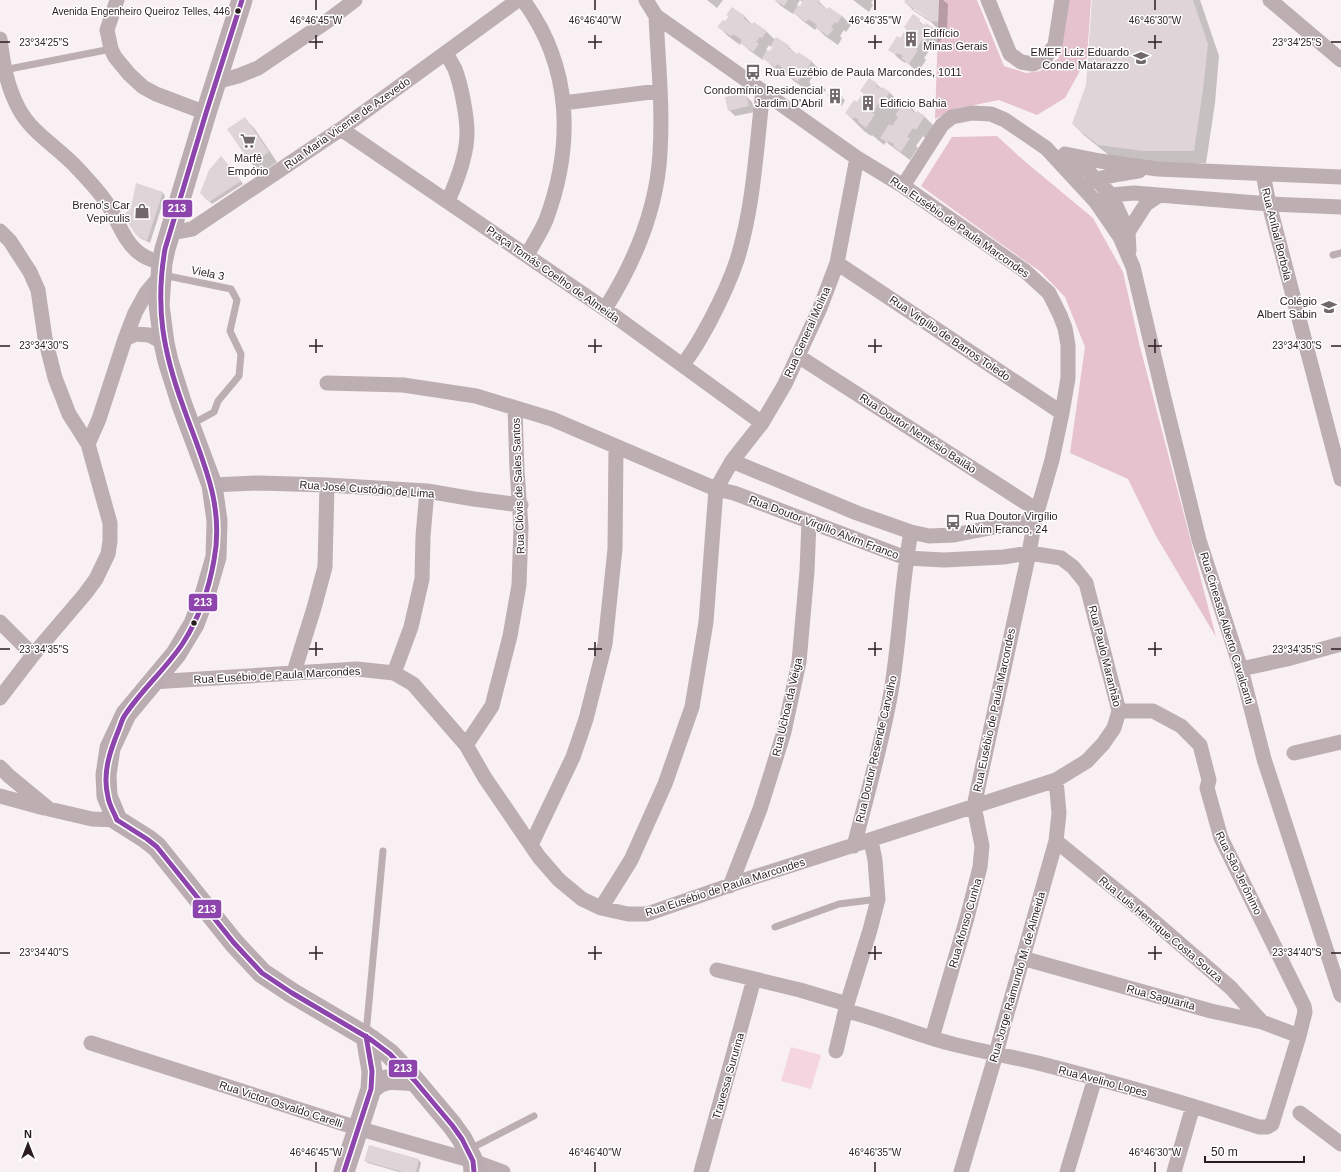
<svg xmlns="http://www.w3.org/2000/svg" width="1341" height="1172" font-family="Helvetica,sans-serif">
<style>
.green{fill:#f5d5df}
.forest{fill:#e6c2ce}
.shadow{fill:#0003;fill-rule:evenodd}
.building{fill:#dfd4d8}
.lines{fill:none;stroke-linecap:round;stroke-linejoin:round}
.service{stroke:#bcaeb1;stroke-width:7}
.minor{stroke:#bcaeb1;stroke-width:15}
.secondary{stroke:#bbacb1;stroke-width:21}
.bus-1-casing{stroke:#fff;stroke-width:8}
.bus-1{stroke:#8e44ad;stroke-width:5}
.ticks{fill:none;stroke:#2a1d21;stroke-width:1.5}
.bus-dot{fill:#2a1d21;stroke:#fff;stroke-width:1.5}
.labels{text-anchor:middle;stroke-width:3;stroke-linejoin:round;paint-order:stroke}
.bus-label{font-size:10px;fill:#2a1d21;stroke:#fff;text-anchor:end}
.poi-label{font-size:11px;fill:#2a1d21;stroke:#fff;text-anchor:start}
.street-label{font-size:11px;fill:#2a1d21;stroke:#fff}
.ticks-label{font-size:10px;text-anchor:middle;fill:#2a1d21;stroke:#fff;stroke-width:3;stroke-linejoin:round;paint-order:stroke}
.line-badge{stroke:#fff;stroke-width:1.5}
.badge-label{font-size:11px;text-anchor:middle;font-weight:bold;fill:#fff}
</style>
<rect width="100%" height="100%" fill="#f8f0f2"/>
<!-- green -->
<path class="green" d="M791 1047 821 1055 811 1089 781 1081Z"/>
<!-- forest -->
<path class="forest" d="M939 0H977L1004 66 1026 73 1040 71 1059 58 1068 0H1091L1087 58 1065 98 1037 115 999 100 955 109 935 119Z
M997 136 1022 159 1093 218 1123 272 1139 343 1216 637 1156 536 1128 479 1070 453 1085 347 1065 297 1041 272 994 239 921 186 952 137Z"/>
<!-- shadow -->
<path class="shadow" d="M707 0H723L717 8Z
M775 0H817L828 10 842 16 851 25 846 32 844 30 840 36 842 38 838 45 825 36 817 28 815 30 803 21 794 13 793 14 781 6ZM800 0 804 3 800 8 797 5Z
M853 0H873L871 3 873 5 869 12Z
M906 0H943L948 4 947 31 939 30 931 22 914 11 905 2ZM914 8 933 19 932 21 914 10Z
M1093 0H1200L1219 56 1215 103 1206 163H1156L1111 157 1085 136 1073 124 1087 85Z
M744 16 753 25 754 23 767 32 775 40 789 47 797 55 811 61 820 70 816 77 814 75 809 82 811 84 807 90 795 82 786 73 785 75 772 66 764 58 763 60 750 51 741 43 740 45 728 36 719 27 725 22ZM769 45 771 47 773 45 774 47 770 53 766 50Z
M913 16 925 26 933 29 942 38 934 50 931 48 924 58 926 60 918 72 906 62 905 63 898 58 890 49 900 39 907 30Z
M876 84 882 89 883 88 890 93 903 106 912 108 917 114 918 112 925 117 934 126 925 138 923 136 916 146 918 148 910 160 886 142 884 145 872 135 871 136 864 131 846 113Z
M822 86 826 90 824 92 820 89Z
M832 90 845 100 842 106 828 96Z
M746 96 752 102 755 112 735 116 729 110Z
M245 119 254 128 277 162 261 173 252 164 229 130Z
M223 159 243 184 212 204 201 192Z
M137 185 163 193 165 196 150 243 140 238 137 235 131 208Z
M419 1160 421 1163 419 1172H399L368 1163 365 1161Z"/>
<!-- building -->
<path class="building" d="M775 0H788L784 6Z
M802 0H819L820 1 818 3 827 9 829 7 842 16 837 24 835 22 831 27 834 29 828 36 815 27 817 25 808 19 806 22 793 13 798 5 800 6 803 1Z
M905 0H939L938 22 929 21 928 18 904 2Z
M1092 0H1193L1208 44 1203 90 1194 151H1143L1098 145 1072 124 1086 85Z
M732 7 745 16 743 18 752 24 754 22 767 31 762 38 760 37 756 42 759 44 753 52 740 43 742 40 733 34 731 36 717 27 723 20 725 21 729 16 726 15Z
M913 14 920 19 919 22 924 25 926 23 934 28 924 42 922 40 916 49 918 50 909 64 901 58 903 56 897 53 896 55 888 50 897 36 900 38 906 29 904 27Z
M776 37 790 46 788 48 797 54 798 52 812 61 807 69 804 67 801 72 803 74 798 82 784 73 786 70 777 64 775 67 762 58 767 50 770 51 773 46 771 45Z
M869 78 877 83 876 86 881 89 882 87 890 92 881 105 878 104 872 113 875 114 866 128 858 122 859 120 854 117 853 119 845 113 854 100 857 102 863 93 860 91Z
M831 89 843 97 839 104 827 96Z
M743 93 746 95 749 106 728 111 725 97Z
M905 102 912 107 911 110 916 113 917 111 925 116 916 130 913 128 907 137 910 138 901 152 893 146 894 144 889 141 888 143 880 138 889 124 892 126 898 117 895 115Z
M245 117 269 152 251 164 227 129Z
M221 156 241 181 209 202 200 193 209 170Z
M136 183 163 192 147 241 136 235 123 215 131 208Z
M369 1145 419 1159 416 1172H403L364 1161Z"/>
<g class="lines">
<!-- service -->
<path class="service" d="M4 70 111 49
M1333 255 1341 253
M163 275 231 289 237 300 230 331 241 354 239 376 218 401 214 412 192 424
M775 927 839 904 878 899
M366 1034 383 851
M470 1149 534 1116"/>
<!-- minor -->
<path class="minor" d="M117 0 107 30 111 49 115 57 129 74 143 87 156 94 206 113
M523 0C572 66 574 145 546 220 541 232 533 244 527 255
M646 0 656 16 857 158 903 186 1025 271 1049 293 1060 315 1065 328 1068 345V378L1062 413 1052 460 1035 519 1029 553 974 806 982 846 980 867 967 918 932 1038
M988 0 1010 54 1021 62 1033 64 1045 58 1055 45 1062 0
M1270 0 1341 60
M0 39C3 64 7 87 19 109 33 135 60 148 79 170 89 181 102 194 110 208 119 224 126 245 142 255 148 259 155 261 162 263
M446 53C449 58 452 64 455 69 461 85 467 115 467 133 467 156 457 181 448 201
M216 82 238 76 258 68 326 22 355 0
M563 103 659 91
M341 129 605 309 762 423
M1065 154 1100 161 1158 169 1341 177
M1069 156 1087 170 1111 195 1128 232 1129 251
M1263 174 1269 204 1341 479
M1090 182C1105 175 1123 174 1139 171
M903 186 942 125 952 117 972 113 991 114 1005 120 1046 148 1096 202 1120 237 1133 267 1164 398 1199 540 1241 669 1264 759 1341 995
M1096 202 1111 195 1134 193 1269 204 1341 207
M0 231 10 241 30 272 38 290 45 338 55 378 69 414 88 444 110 523V541L108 554 96 579 85 594 33 655 0 698
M1128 232 1146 204 1158 196
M170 233 192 229 341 129 518 0
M837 263 1062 413
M605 309C634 263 657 208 660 153 663 107 658 61 656 16
M125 339 136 334 149 335 164 343
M798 356 1037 510
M682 365C694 352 701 337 710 321 720 302 730 281 737 260 754 206 756 148 763 91
M88 444 99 419 125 339 135 313 146 293 161 275
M732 461 857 513 911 532 929 536 954 535 1035 519
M212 485 258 483 327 485 427 491 474 499 521 505
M0 622 33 655
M1241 669 1287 659 1341 644
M294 672 314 608 325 567 327 485
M394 673 411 627 422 579 423 536 427 491
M152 682 357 669 394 673 413 684 466 745 485 778 539 857 559 880 582 899 601 908 628 914H647L745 880 1056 780 1087 761 1103 744 1114 728 1119 711 1086 583 1073 567 1061 558 1029 553 1004 557 944 560 906 558 734 493 716 489 552 419 476 396 403 385 327 383
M466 745 492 706 510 636 519 585 521 527 517 470 515 408
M1294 753 1341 742
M0 767 9 776 49 809 92 819 117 820
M0 796 44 808
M1056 841 1142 911 1231 988 1262 1022
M531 845 573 757 586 719 605 644 615 549 616 447
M854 846C867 795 882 743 891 692 900 639 901 585 911 532
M730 886 760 809 784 732 799 662 807 571 809 521
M601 908 631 860 665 784 692 707 706 622 716 489 732 461 762 423 785 384 820 308 837 263 857 158
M1022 958 1211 1011 1262 1022 1299 1036
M717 970 800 990 847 1004
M846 1011C881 1019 914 1034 949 1043 979 1051 1009 1056 1038 1063 1112 1082 1186 1103 1259 1127H1267L1272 1124 1299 1036 1305 1012 1304 1006 1221 838 1207 788 1209 780 1200 745 1181 726 1153 711H1119
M91 1043 357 1128 473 1161 503 1172
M836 1051 847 1004 870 930 878 899 875 860 871 841
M1300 1113 1341 1144
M701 1172 754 979
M961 1172 996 1054 1002 1031 1056 841 1059 813 1056 780
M1067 1172 1095 1078
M1174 1172 1193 1106"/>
<!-- secondary -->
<path class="secondary" d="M242 0 206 113 165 249 162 263 159 305 164 343 168 361 182 405 212 485 217 521 216 557 205 595 194 624 176 654 126 714 110 748 106 775 107 796 117 820 147 839 157 847 234 943 262 973 292 993 370 1039 390 1054 415 1081 452 1125 462 1139 473 1161 474 1172
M371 1089C385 1075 397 1080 415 1081
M344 1172 371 1089 372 1071 366 1036"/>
<defs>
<path id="bus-1" d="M117 820C114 812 109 805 108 797 102 773 110 751 119 729 121 724 122 719 125 715 142 689 166 669 183 643 199 618 209 589 214 560 225 503 201 458 183 406 163 351 155 307 165 249L206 113 242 0
M117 820 147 839 157 847 234 943 262 973 292 993 370 1039 390 1054 415 1081 452 1125 462 1139 473 1161 474 1172
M344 1172 371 1089 372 1071 366 1036"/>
</defs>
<!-- bus-1 casing -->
<use href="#bus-1" class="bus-1-casing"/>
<!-- bus-1 -->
<use href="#bus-1" class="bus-1"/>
</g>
<!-- ticks -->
<path class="ticks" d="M316 0V10M595 0V10M875 0V10M1155 0V10M316 35V49M595 35V49M875 35V49M1155 35V49M0 42H10M309 42H323M588 42H602M868 42H882M1148 42H1162M1331 42H1341M316 339V353M595 339V353M875 339V353M1155 339V353M0 346H10M309 346H323M588 346H602M868 346H882M1148 346H1162M1331 346H1341M316 642V656M595 642V656M875 642V656M1155 642V656M0 649H10M309 649H323M588 649H602M868 649H882M1148 649H1162M1331 649H1341M316 946V960M595 946V960M875 946V960M1155 946V960M0 953H10M309 953H323M588 953H602M868 953H882M1148 953H1162M1331 953H1341M316 1162V1172M595 1162V1172M875 1162V1172M1155 1162V1172"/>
<!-- icons -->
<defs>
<symbol id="building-bare" viewBox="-9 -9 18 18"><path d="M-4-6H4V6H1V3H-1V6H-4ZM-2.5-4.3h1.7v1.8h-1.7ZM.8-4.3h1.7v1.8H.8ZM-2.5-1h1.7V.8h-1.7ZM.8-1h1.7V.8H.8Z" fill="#72676a" stroke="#fff" stroke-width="2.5" paint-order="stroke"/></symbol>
<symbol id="school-bare" viewBox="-9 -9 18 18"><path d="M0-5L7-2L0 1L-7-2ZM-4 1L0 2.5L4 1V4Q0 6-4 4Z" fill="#72676a" stroke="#fff" stroke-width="2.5" paint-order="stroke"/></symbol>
<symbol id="bus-bare" viewBox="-9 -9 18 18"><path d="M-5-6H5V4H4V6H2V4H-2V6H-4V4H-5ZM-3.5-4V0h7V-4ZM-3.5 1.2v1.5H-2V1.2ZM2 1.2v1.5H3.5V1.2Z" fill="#72676a" stroke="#fff" stroke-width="2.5" paint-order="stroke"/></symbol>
<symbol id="supermarket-bare" viewBox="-9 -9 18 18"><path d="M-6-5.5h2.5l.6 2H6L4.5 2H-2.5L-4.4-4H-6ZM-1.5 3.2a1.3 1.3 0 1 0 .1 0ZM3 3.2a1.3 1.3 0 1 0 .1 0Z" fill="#72676a" stroke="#fff" stroke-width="2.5" paint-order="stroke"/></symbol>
<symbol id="shop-bare" viewBox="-9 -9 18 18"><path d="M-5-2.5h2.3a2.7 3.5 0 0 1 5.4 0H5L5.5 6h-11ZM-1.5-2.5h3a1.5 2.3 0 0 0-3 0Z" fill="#72676a" stroke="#fff" stroke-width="2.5" paint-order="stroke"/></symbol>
</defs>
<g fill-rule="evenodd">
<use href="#building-bare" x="900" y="28" width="22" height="22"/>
<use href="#school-bare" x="1130" y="47" width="22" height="22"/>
<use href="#bus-bare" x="742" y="61" width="22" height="22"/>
<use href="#building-bare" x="824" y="85" width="22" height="22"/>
<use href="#building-bare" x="857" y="92" width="22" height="22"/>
<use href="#supermarket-bare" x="237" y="130" width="22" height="22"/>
<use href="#shop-bare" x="131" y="200" width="22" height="22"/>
<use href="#school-bare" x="1318" y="296" width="22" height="22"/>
<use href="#bus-bare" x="942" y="511" width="22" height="22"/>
</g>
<!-- markers -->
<g class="bus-dot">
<circle cx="238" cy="11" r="3.5"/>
<circle cx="194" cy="623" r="3.5"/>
</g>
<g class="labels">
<!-- bus labels -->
<g class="bus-label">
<text x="230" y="15">Avenida Engenheiro Queiroz Telles, 446</text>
</g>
<!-- poi labels -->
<g class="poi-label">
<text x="923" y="37">Edifício<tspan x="923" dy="13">Minas Gerais</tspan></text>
<text x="1129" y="56" text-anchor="end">EMEF Luiz Eduardo<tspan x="1129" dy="13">Conde Matarazzo</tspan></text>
<text x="765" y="76">Rua Euzébio de Paula Marcondes, 1011</text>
<text x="823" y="94" text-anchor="end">Condomínio Residencial<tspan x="823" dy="13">Jardim D'Abril</tspan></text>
<text x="880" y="107">Edificio Bahia</text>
<text x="248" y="162" text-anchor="middle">Marfê<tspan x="248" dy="13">Empório</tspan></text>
<text x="130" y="209" text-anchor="end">Breno's Car<tspan x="130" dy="13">Vepiculis</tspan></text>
<text x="1317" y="305" text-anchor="end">Colégio<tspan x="1317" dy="13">Albert Sabin</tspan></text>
<text x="965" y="520">Rua Doutor Virgílio<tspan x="965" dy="13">Alvim Franco, 24</tspan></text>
</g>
<!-- street labels -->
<g class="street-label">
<text transform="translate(347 123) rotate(-35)" y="4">Rua Maria Vicente de Azevedo</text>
<text transform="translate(960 227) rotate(35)" y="4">Rua Eusébio de Paula Marcondes</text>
<text transform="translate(1277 234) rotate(76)" y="4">Rua Aníbal Borbola</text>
<text transform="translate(208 273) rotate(12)" y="4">Viela 3</text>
<text transform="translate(553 274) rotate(35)" y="4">Praça Tomás Coelho de Almeida</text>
<text transform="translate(807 332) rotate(-66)" y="4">Rua General Molina</text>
<text transform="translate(950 338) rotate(34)" y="4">Rua Virgílio de Barros Toledo</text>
<text transform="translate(918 433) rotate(33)" y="4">Rua Doutor Nemésio Bailão</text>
<text transform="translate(518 486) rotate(-92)" y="4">Rua Clóvis de Sales Santos</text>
<text transform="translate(367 489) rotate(4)" y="4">Rua José Custódio de Lima</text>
<text transform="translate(824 527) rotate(21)" y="4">Rua Doutor Virgílio Alvim Franco</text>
<text transform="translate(1227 628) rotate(73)" y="4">Rua Cineasta Alberto Cavalcanti</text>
<text transform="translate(1105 656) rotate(76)" y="4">Rua Paulo Maranhão</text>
<text transform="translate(277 675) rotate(-3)" y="4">Rua Eusébio de Paula Marcondes</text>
<text transform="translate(787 707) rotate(-77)" y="4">Rua Uchoa da Veiga</text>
<text transform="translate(994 710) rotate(-78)" y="4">Rua Eusébio de Paula Marcondes</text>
<text transform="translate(876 749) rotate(-77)" y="4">Rua Doutor Resende Carvalho</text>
<text transform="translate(1239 873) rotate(64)" y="4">Rua São Jerônimo</text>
<text transform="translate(725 887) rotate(-18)" y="4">Rua Eusébio de Paula Marcondes</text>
<text transform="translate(965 923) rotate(-74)" y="4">Rua Afonso Cunha</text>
<text transform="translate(1161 929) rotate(40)" y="4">Rua Luis Henrique Costa Souza</text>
<text transform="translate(1017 977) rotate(-74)" y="4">Rua Jorge Raimundo M. de Almeida</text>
<text transform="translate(1161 997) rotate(15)" y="4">Rua Saguarita</text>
<text transform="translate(728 1076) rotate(-74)" y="4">Travessa Sururina</text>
<text transform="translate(1103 1081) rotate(15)" y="4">Rua Avelino Lopes</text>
<text transform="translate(281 1104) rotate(18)" y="4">Rua Victor Osvaldo Carelli</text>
</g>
</g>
<g class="ticks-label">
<text x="316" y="24">46°46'45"W</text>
<text x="595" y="24">46°46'40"W</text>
<text x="875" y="24">46°46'35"W</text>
<text x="1155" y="24">46°46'30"W</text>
<text x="44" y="46">23°34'25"S</text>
<text x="1297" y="46">23°34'25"S</text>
<text x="44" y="349">23°34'30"S</text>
<text x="1297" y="349">23°34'30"S</text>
<text x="44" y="653">23°34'35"S</text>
<text x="1297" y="653">23°34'35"S</text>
<text x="44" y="956">23°34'40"S</text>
<text x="1297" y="956">23°34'40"S</text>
<text x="316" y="1156">46°46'45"W</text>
<text x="595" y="1156">46°46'40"W</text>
<text x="875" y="1156">46°46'35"W</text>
<text x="1155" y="1156">46°46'30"W</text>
</g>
<g class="line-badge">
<rect x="162" y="199" width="31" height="19" rx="4" fill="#8e44ad"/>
<rect x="188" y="593" width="30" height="19" rx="4" fill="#8e44ad"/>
<rect x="192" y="899" width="30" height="20" rx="4" fill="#8e44ad"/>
<rect x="388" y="1059" width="30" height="19" rx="4" fill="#8e44ad"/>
</g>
<g class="badge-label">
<text x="177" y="212">213</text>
<text x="203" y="606">213</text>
<text x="207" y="913">213</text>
<text x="403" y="1072">213</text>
</g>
<!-- north arrow -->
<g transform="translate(28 1144)" stroke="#ffffff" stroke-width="3" paint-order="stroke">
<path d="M0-3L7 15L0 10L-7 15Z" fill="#2a1d21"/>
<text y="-6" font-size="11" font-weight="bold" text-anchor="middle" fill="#2a1d21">N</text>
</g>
<!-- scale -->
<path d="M1205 1156v6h99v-6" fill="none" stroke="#2a1d21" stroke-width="2"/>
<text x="1211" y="1156" font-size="12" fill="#2a1d21" stroke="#ffffff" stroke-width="3" paint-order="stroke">50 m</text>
</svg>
